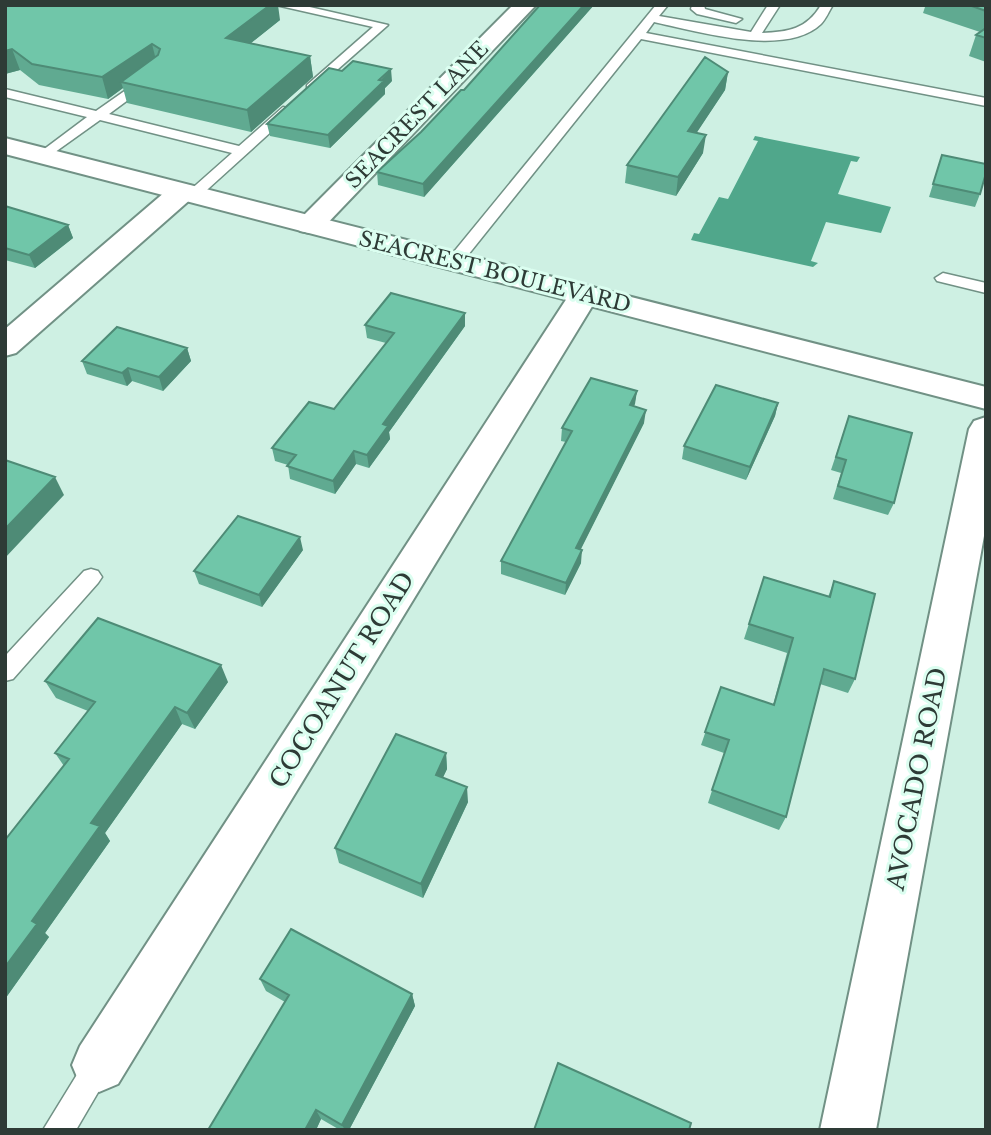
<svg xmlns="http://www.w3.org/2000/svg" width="991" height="1135" font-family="'Libre Baskerville',serif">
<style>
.water{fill:#50a78b}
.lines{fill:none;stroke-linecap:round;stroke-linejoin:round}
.lane-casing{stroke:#719185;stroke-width:3}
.street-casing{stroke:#719185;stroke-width:4}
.secondary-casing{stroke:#719185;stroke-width:4}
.lane{fill:#fff;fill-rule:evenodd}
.street{fill:#fff;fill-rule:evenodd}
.secondary{fill:#fff;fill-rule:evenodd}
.wall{fill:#60aa91}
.shaded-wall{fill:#4e8b76}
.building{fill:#70c6a9;stroke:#4e8b76;stroke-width:2}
.labels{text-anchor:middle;stroke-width:6;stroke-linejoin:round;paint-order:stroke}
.far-street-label{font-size:21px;fill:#2e3b36;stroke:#dbfef0}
.street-label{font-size:24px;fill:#2e3b36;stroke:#dbfef0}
</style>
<rect width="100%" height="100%" fill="#cef0e3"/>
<!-- water -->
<path class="water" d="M755 136 860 157 857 162 851 161 838 194 891 207 881 233 826 222 811 261 818 263 813 267 691 240 694 233 699 234 719 197 728 199 758 141 753 140Z"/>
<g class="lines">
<defs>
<path id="lane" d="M276 5H301L388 25 312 92 307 91V85L373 27Z
M656 5H668L659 16 751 32 768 5H780L762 33C788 32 807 29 821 5H833C829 11 826 19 821 24 786 58 696 31 654 22L646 33 986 98V106L641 39 460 265H448V259Z
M692 5H704L705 9 742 19 736 23 697 14 691 9Z
M146 76 152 80 151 83 109 114 239 146 283 107 295 110 198 198H188V192L232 153 100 120 44 160 39 159V153L87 117 5 97V89L96 111Z
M943 273 986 283V293L937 281 935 278Z
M91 569 98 571 102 577 98 583 13 679 5 681V656L84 571Z
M99 1050 109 1055 114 1065 76 1130H43L89 1055Z"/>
<path id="street" d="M513 5H536L320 231 310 233 300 231 296 225 300 219Z
M182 184 192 186 196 192 192 198 16 353 5 356V329L172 186Z
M584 286 595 288 599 295 118 1084 99 1092 80 1084 72 1065 80 1046 569 295 573 288Z
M986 417V525L876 1130H820L969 429 974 421Z"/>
<path id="secondary" d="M5 138 986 387V409L5 154Z"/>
</defs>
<!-- lane casing -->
<use href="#lane" class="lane-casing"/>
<!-- street casing -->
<use href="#street" class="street-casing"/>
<!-- secondary casing -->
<use href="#secondary" class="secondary-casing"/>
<!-- lane -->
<use href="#lane" class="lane"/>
<!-- street -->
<use href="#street" class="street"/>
<!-- secondary -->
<use href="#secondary" class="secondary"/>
</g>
<!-- wall -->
<path class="wall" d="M540 5H594L424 197 378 185 377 172 421 132 464 90Z
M919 5H986V62L969 56 976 35 980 32 923 13 925 7Z
M5 7 280 20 251 43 310 56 313 77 251 132 127 103 123 88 108 99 39 85 20 70 5 74Z
M728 72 725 90 696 133 703 153 676 196 625 183 627 165Z
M392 81 385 88V94L330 148 270 136 267 124Z
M942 155 980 194 975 207 929 197Z
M5 206 68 225 73 238 35 268 5 260Z
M465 313V326L389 432 390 439 369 468 356 464 335 494 290 479 288 465 275 461 272 448 334 409 386 343 367 338 365 325Z
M187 348 191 361 163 391 132 381 127 386 87 374 82 361Z
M637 391 634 406 644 423 580 550 581 563 565 595 501 574V561L566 442 561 441 562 428Z
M778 403 775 416 746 480 682 459 684 446Z
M849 416 894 503 888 515 833 499 841 473 831 470Z
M303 550 262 607 199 584 194 571Z
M764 577 828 597 834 581 855 679 848 693 820 684 786 817 779 830 708 803 724 753 701 745 721 687 773 705 787 653 744 639Z
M45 681 228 682 195 729 182 724 105 833 110 841 45 933 49 937 5 999 64 766 55 753 88 711 56 698Z
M446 753 447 769 443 777 468 802 423 898 339 863 335 848Z
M260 979 412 994 415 1006 349 1130H340L321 1119 316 1130 285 1002 266 991Z"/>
<!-- shaded-wall -->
<path class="shaded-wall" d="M270 5H278L280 20 231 59 226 38Z
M584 5H594L424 197 423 184Z
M152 44 157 64 121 82 123 88 108 99 102 77Z
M12 49 20 70 5 74V51Z
M310 56 313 77 251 132 247 110Z
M391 69 392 81 385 88V94L330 148 328 135Z
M728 72 725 90 686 149 688 131Z
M706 135 703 153 676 196 678 177Z
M68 225 73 238 35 268 29 255Z
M465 313V326L389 432 390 439 369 468 367 455 383 424Z
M187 348 191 361 163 391 159 377Z
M128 368 132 381 127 386 122 373Z
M637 391 635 404 628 418 630 405Z
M778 403 775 416 746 480 750 467Z
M646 410 644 423 575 561 576 548Z
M354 451 356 464 335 494 333 481Z
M55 477 64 495 5 558V529Z
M300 537 303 550 262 607 259 595Z
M582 550 581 563 565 595 566 583Z
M221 665 228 682 195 729 187 713Z
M175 707 182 724 105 833 110 841 45 933 49 937 5 999V967L32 921 91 823Z
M446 753 447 769 437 790 436 775Z
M467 787 468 802 423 898 421 884Z
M412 994 415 1006 349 1130H345L342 1125Z
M316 1110 321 1119 316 1130H305Z"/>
<!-- building -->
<path class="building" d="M8 5H270L226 38 310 56 247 110 121 82 158 55 160 49 152 44 102 77 32 64 12 49 5 51V7Z
M540 5H584L423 184 377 172 421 132 461 90H464Z
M969 5H986V11Z
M986 28V38L976 35Z
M705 57 728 72 688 131 706 135 678 177 627 165Z
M353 61 391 69 379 80 384 81 328 135 267 124 329 68 342 71Z
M942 155 986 164V173L980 194 933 184Z
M5 206 68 225 29 255 5 248Z
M391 293 465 313 383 424 388 426 367 455 354 451 333 481 287 466 296 455 272 448 309 402 334 409 394 333 365 325Z
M117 327 187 348 159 377 128 368 122 373 82 361Z
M591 378 637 391 630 405 646 410 576 548 582 550 566 583 501 561 572 431 562 428Z
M716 385 778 403 750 467 684 446Z
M849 416 912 433 894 503 838 486 846 460 836 457Z
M5 460 55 477 5 529Z
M238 516 300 537 259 595 194 571Z
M764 577 830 597 834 581 875 594 855 679 824 669 786 817 712 790 729 740 705 732 721 687 774 705 793 638 749 624Z
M98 618 221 665 187 713 175 707 91 823 100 826 32 921 37 924 5 967V840L69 759 55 753 95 702 45 681Z
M396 734 446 753 436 775 467 787 421 884 335 848Z
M291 929 412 994 342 1125 316 1110 305 1130H208L289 995 260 979Z
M558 1063 691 1123 689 1130H534Z"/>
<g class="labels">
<!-- far-street labels -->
<g class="far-street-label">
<text transform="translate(417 115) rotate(-46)" y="7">SEACREST LANE</text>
<text transform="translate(495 272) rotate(14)" y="7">SEACREST BOULEVARD</text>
</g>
<!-- street labels -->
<g class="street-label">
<text transform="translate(342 680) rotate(-58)" y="8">COCOANUT ROAD</text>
<text transform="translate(917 779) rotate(-79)" y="8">AVOCADO ROAD</text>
</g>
</g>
<!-- border -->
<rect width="991" height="1135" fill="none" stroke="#2e3b36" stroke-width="14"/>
</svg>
